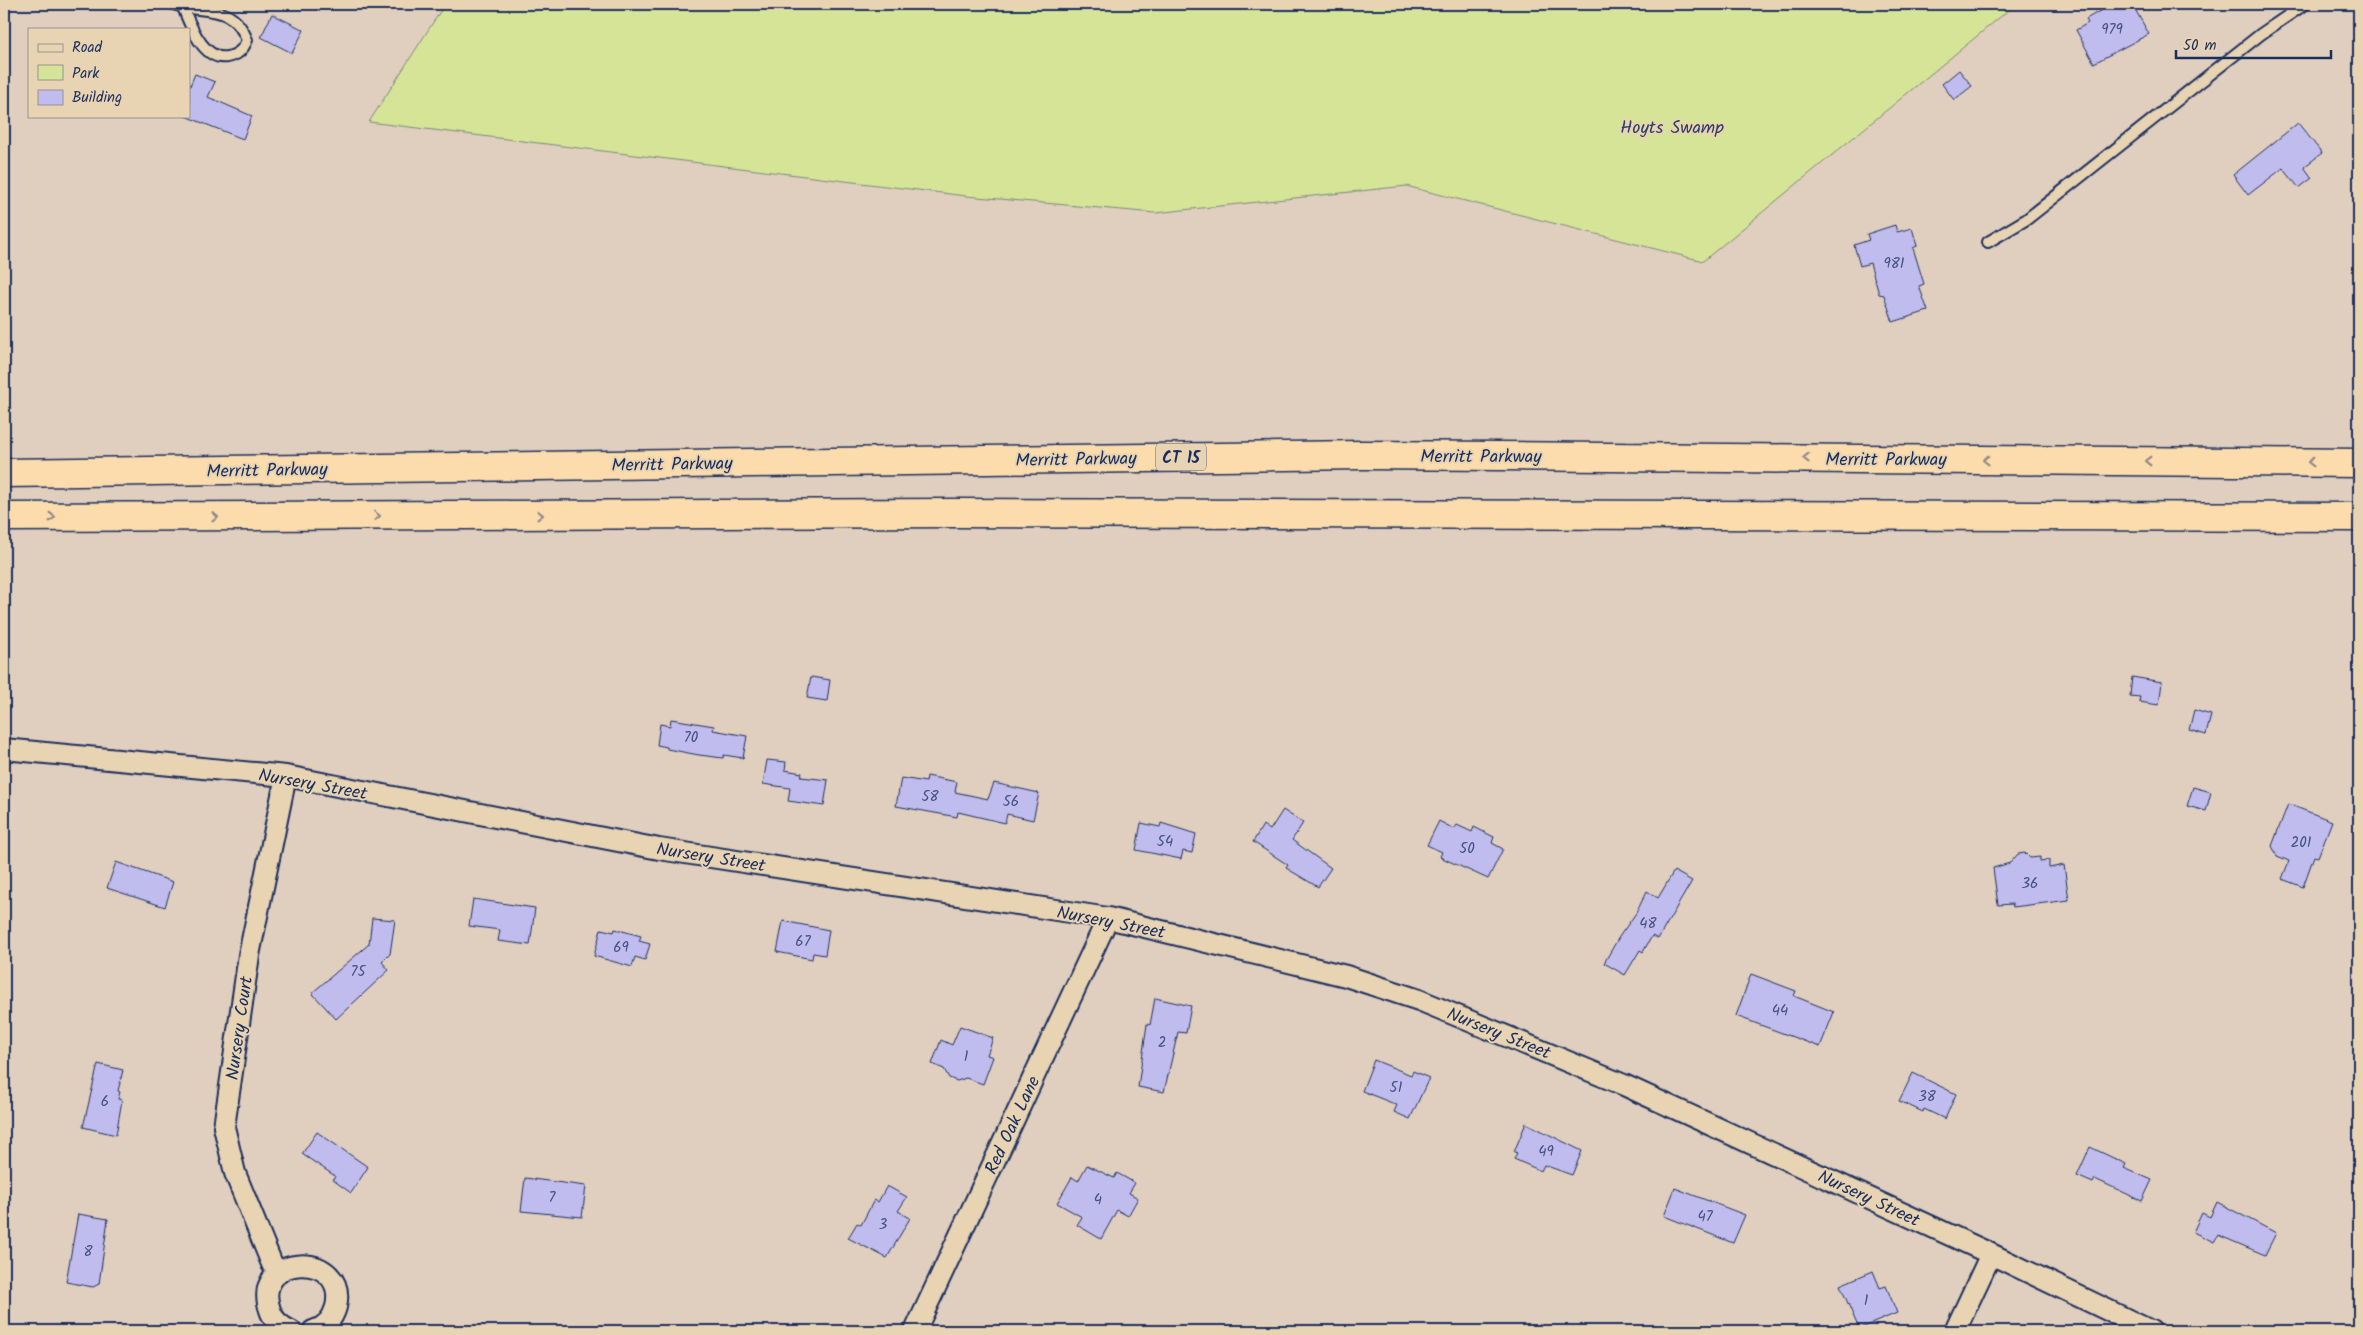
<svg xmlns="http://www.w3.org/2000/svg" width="2363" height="1335" font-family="Kalam,sans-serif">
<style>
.green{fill:#d6e497;stroke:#788a7a}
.building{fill:#c1bcee;stroke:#1b2f5e}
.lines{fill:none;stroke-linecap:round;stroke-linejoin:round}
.lane-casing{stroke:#1b2f5e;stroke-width:14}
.street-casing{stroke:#1b2f5e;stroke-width:24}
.highway-casing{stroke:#1b2f5e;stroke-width:31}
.lane{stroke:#e8d4b2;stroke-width:10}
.street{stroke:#e8d4b2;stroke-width:20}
.highway{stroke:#fcdcac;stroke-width:28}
.oneway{stroke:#8c8685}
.labels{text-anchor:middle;stroke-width:4;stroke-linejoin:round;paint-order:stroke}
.number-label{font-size:15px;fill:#445282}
.shield{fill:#e8d4b2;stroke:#586077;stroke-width:1}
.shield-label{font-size:16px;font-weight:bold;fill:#1b2f5e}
.park-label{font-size:18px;fill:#2e4164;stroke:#e8d4b2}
.street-label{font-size:18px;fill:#1b2f5e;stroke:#e8d4b2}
</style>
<rect width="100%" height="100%" fill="#e0cfbe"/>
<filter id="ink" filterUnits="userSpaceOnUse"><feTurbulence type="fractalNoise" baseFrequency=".02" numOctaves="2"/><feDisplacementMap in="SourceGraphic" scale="10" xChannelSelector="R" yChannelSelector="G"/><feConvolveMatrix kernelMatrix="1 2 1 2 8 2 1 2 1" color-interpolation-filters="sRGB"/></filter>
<g filter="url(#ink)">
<!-- green -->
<path class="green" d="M445 4H2016L1703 261 1406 186 1155 213 966 196 369 122Z"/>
<!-- building -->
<path class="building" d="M2112 4H2132L2149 34 2094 63 2076 30 2088 23 2086 19Z
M272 14 304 30 292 53 261 37Z
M1959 70 1972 86 1954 100 1942 84Z
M195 74 215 82 208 97 252 116 243 139 185 116H189V88Z
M2298 123 2322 153 2304 167 2312 178 2299 188 2283 168 2248 195 2233 175Z
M1895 225 1897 232 1912 228 1917 246 1913 248 1924 284 1919 286 1928 311 1893 322 1884 295 1879 294 1870 263 1860 266 1854 245 1869 240 1867 234Z
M811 677 830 680 827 701 807 698Z
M2132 677 2162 682 2159 705 2139 702 2140 697 2130 696Z
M2194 710 2211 715 2206 735 2189 730Z
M671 719 714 726 713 730 747 736 743 758 724 755 723 758 699 755 667 749V747L657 745 660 724 670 726Z
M767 760 786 762 785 770 802 773 801 777 828 780 824 806 788 801 790 788 763 784Z
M927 776 957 782 955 792 988 799 994 783 1039 793 1033 820 1007 814 1005 823 958 812 957 817 896 806 901 778 926 782Z
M2193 787 2211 792 2206 811 2187 806Z
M2288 804 2332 821 2318 857 2314 856 2303 887 2282 879 2289 861 2277 856 2272 846Z
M1283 810 1303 823 1292 840 1331 868 1318 887 1286 868 1288 865 1253 842 1263 825 1270 830Z
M1439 821 1454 829 1457 825 1472 832 1474 827 1494 837 1492 843 1503 849 1488 879 1440 857 1442 852 1427 845Z
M1141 823 1160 827 1161 823 1196 834 1192 853 1183 851 1181 859 1136 850Z
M2025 853 2030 858 2040 857V861L2049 860V868L2064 865 2069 900 2013 907 2012 904 1998 905 1993 868 2010 863 2018 854Z
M116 862 173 882 165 907 107 888Z
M1674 871 1692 881 1658 939 1652 936 1643 952 1640 950 1625 975 1604 963 1619 937 1636 913 1647 891 1658 898Z
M473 899 535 908 530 945 498 941 500 930 469 926Z
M372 918 395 920 390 954 382 962 389 970 336 1019 312 993 369 944Z
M783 921 829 930 825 955 813 953 812 959 777 952Z
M601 929 614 932 615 929 641 936 639 941 650 944 645 960 635 957 632 967 594 956Z
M1751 974 1796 991 1794 996 1834 1012 1820 1047 1736 1016Z
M1155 998 1191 1006 1186 1033 1178 1032 1164 1092 1138 1087 1147 1024 1150 1025Z
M960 1026 993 1038 987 1055 993 1057 983 1084 966 1078 957 1081 949 1078 944 1069 932 1064 941 1040 952 1045Z
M1374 1060 1411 1075 1413 1071 1429 1078 1410 1119 1394 1112 1397 1105 1362 1091Z
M98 1064 123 1070 118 1091 120 1092 118 1099 122 1100 116 1135 83 1127Z
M1913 1073 1956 1094 1945 1119 1924 1109 1923 1112 1899 1101Z
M1526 1123 1582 1151 1572 1175 1544 1165 1541 1171 1514 1159 1517 1153 1514 1152Z
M317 1132 368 1167 351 1193 333 1180 335 1176 302 1154Z
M2090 1147 2126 1164 2124 1168 2152 1180 2142 1201 2095 1179 2093 1183 2077 1176Z
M1087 1165 1114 1178 1117 1173 1135 1183 1129 1193 1138 1198 1128 1216 1117 1210 1101 1239 1077 1225 1082 1217 1057 1203 1072 1177 1078 1181Z
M525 1178 586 1186 582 1217 521 1211Z
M887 1186 907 1197 898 1211 910 1218 887 1258 848 1238 857 1223 861 1225 874 1200 878 1202Z
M1675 1188 1745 1215 1733 1243 1664 1216Z
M2217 1202 2276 1233 2265 1255 2218 1235 2214 1242 2193 1232 2202 1213 2210 1217Z
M78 1214 108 1219 99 1284 93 1287 66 1282Z
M1873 1271 1880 1288 1886 1286 1897 1313 1859 1329 1840 1285Z"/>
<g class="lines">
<defs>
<path id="lane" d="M173 4C203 15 232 1 247 40 243 50 238 55 227 57 204 61 190 26 183 7
M1988 242 2027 219 2261 34 2305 4"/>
<path id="street" d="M4 749 286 776 659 849 1108 918 1346 976 1419 1000 1624 1085 1991 1254 2151 1331
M280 1272 272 1264 235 1173 224 1127 249 955 286 776
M291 1331C282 1327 273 1320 270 1310 250 1253 349 1249 336 1307 333 1318 325 1328 313 1331
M915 1331 1108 918
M1955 1331 1991 1254"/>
<path id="highway" d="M4 473 1364 455 2359 463
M4 517 957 513 2359 517"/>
</defs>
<!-- lane casing -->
<use href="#lane" class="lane-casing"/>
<!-- street casing -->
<use href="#street" class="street-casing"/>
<!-- highway casing -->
<use href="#highway" class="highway-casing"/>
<!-- lane -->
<use href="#lane" class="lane"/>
<!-- street -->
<use href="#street" class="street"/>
<!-- highway -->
<use href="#highway" class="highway"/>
</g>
<!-- one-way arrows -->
<defs><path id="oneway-chevron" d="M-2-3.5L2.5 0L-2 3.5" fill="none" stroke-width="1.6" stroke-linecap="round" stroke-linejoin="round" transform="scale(1.25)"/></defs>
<g class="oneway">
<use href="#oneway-chevron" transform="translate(1806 458) rotate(-180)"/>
<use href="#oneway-chevron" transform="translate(1986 460) rotate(-180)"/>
<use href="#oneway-chevron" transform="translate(2148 461) rotate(-180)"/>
<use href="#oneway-chevron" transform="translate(2311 462) rotate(-180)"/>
<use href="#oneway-chevron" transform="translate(540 515)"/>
<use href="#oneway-chevron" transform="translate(377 516)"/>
<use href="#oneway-chevron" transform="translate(52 517)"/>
<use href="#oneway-chevron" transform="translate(215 517)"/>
</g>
</g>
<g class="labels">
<!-- number labels -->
<g class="number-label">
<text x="2112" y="34">979</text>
<text x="1894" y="268">981</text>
<text x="691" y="742">70</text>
<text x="930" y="801">58</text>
<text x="1011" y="806">56</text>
<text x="1165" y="846">54</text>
<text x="2301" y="847">201</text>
<text x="1467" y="853">50</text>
<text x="2030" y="888">36</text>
<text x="1648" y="928">48</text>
<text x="803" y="946">67</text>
<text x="621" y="952">69</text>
<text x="358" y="976">75</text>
<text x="1780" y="1015">44</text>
<text x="1162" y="1047">2</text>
<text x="966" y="1061">1</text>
<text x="1396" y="1092">51</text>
<text x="1927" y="1101">38</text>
<text x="105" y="1106">6</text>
<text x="1546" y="1156">49</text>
<text x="552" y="1202">7</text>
<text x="1098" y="1204">4</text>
<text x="1705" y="1221">47</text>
<text x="883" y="1229">3</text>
<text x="88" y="1256">8</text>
<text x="1866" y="1305">1</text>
</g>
<!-- shield labels -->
<rect class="shield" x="1156" y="443.5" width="50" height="27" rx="4"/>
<g class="shield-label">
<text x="1181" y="463">CT 15</text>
</g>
<!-- park labels -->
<g class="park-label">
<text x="1672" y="133">Hoyts Swamp</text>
</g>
<!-- street labels -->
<g class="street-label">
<text x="1481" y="462">Merritt Parkway</text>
<text transform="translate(1076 459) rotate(-1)" y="6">Merritt Parkway</text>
<text x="1886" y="465">Merritt Parkway</text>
<text transform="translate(672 464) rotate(-1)" y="6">Merritt Parkway</text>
<text transform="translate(267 470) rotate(-1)" y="6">Merritt Parkway</text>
<text transform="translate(313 784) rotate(10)" y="6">Nursery Street</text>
<text transform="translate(711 857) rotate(9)" y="6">Nursery Street</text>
<text transform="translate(1111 922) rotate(11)" y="6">Nursery Street</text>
<text transform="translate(239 1028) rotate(-82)" y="6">Nursery Court</text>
<text transform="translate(1499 1033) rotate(22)" y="6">Nursery Street</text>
<text transform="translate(1012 1125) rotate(-65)" y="6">Red Oak Lane</text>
<text transform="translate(1869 1198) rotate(25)" y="6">Nursery Street</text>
</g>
</g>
<!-- margin -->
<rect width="2363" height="1335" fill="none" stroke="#e8d4b2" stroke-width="20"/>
<rect x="10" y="10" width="2343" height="1315" fill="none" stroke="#1b2f5e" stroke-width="2" filter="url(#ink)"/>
<!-- legend -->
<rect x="28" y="28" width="162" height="90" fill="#e8d4b2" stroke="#969290"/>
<rect x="38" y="44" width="25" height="8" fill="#e8d4b2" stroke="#969290"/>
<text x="72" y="52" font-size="15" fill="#1b2f5e">Road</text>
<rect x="38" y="65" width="25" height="15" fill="#d6e497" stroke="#969290"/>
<text x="72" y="78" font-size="15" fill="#1b2f5e">Park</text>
<rect x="38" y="90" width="25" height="15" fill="#c1bcee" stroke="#969290"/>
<text x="72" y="102" font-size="15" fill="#1b2f5e">Building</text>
<!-- scale -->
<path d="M2176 50v8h155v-8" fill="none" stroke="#1b2f5e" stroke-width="2.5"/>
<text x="2183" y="50" font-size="15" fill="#1b2f5e" stroke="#e8d4b2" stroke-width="4" paint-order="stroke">50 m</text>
</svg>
